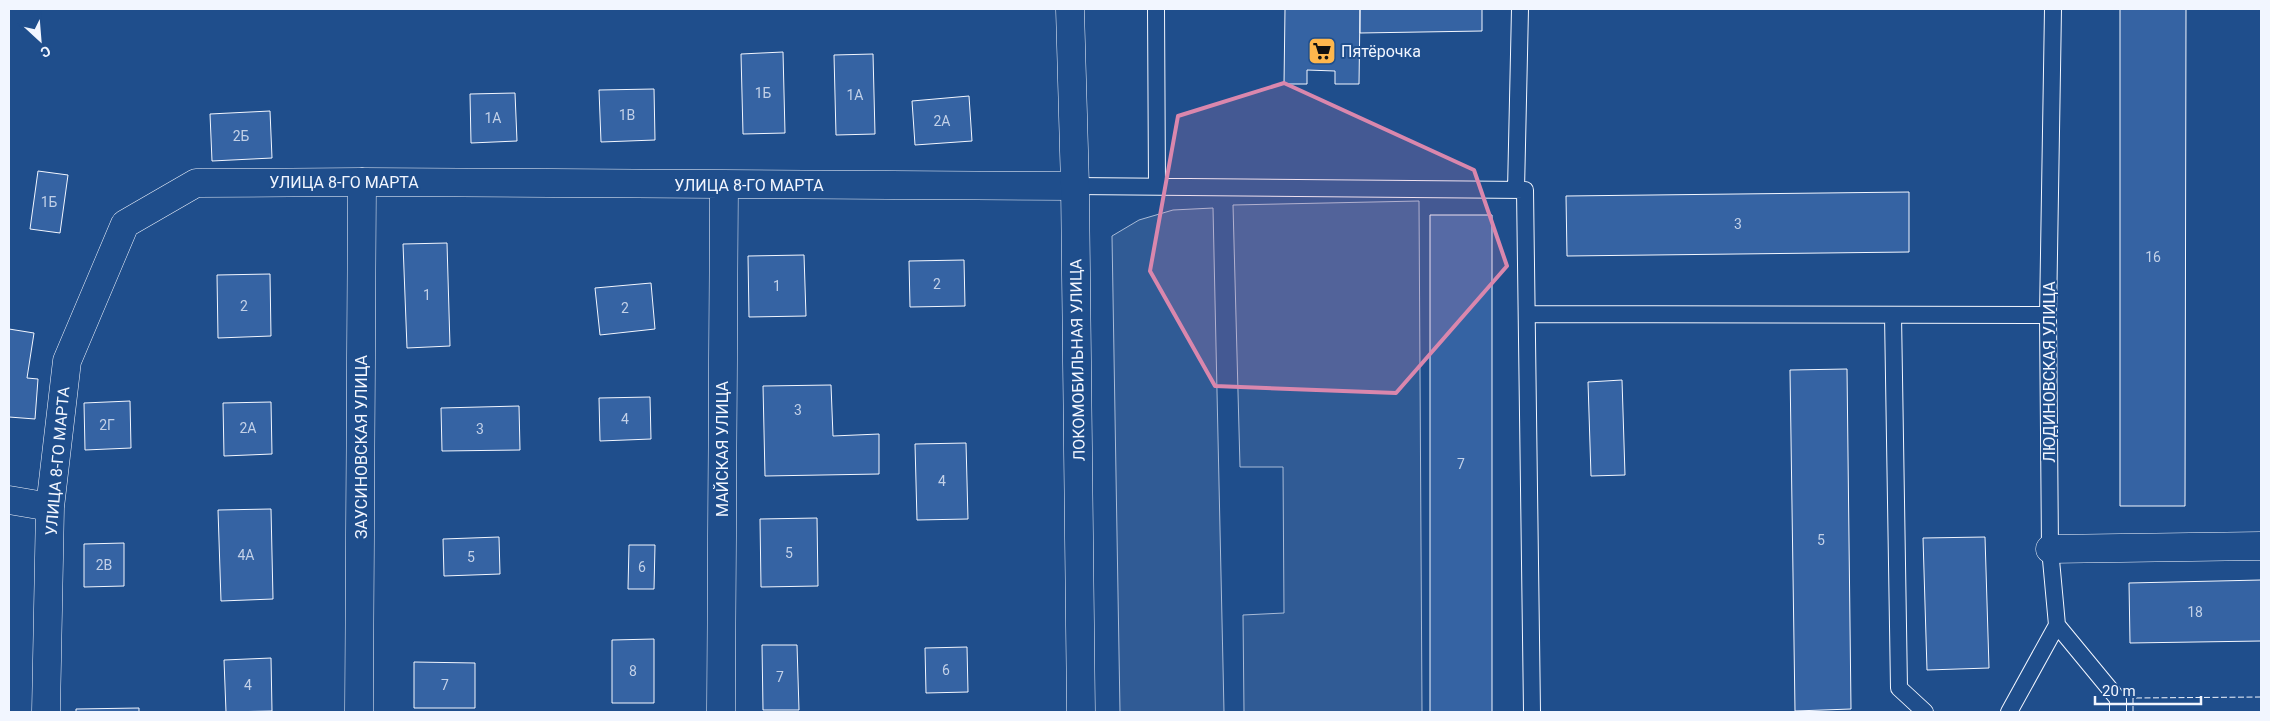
<svg xmlns="http://www.w3.org/2000/svg" width="2270" height="721" font-family="Roboto,sans-serif">
<style>
.built{fill:#305b95;stroke:#a8bbd7}
.building{fill:#3563a3;stroke:#f2f6ff}
.lines{fill:none;stroke-linecap:round;stroke-linejoin:round}
.lane-casing{stroke:#f2f6ff;stroke-width:18}
.street-casing{stroke:#f2f6ff;stroke-width:29}
.primary-casing{stroke:#f2f6ff;stroke-width:29}
.lane{stroke:#1f4e8c;stroke-width:16}
.street{stroke:#1f4e8c;stroke-width:28}
.primary{stroke:#1f4e8c;stroke-width:28}
.fence{stroke:#f2f6ff;stroke-width:1;stroke-dasharray:6 2.5;stroke-linecap:butt}
.marked{fill:#da87ad;fill-opacity:0.2;stroke:#da87ad;stroke-width:4;stroke-linejoin:round}
.labels{text-anchor:middle;stroke-width:4;stroke-linejoin:round;paint-order:stroke}
.number-label{font-size:14px;fill:#c3d1e8}
.poi-label{font-size:16px;fill:#f2f6ff;stroke:#1f4e8c;text-anchor:start}
.street-label{font-size:16px;fill:#f2f6ff;stroke:#1f4e8c}
</style>
<rect width="100%" height="100%" fill="#1f4e8c"/>
<!-- built -->
<path class="built" d="M1419 201 1422 712H1244L1243 615 1284 613 1283 467H1240L1233 205Z
M1213 208 1224 712H1120L1112 236 1139 220 1173 210Z"/>
<!-- building -->
<path class="building" d="M1285 9H1360L1359 84H1335V71L1307 70V84H1284Z
M1360 9H1482V31L1360 33Z
M2120 9H2186L2185 506H2120Z
M783 52 785 133 743 134 741 54Z
M873 54 875 134 836 135 834 55Z
M654 89 655 140 601 142 599 90Z
M515 93 517 141 471 143 470 94Z
M969 96 972 141 915 145 912 101Z
M270 111 272 158 212 161 210 114Z
M38 171 68 175 60 233 30 229Z
M1909 192V252L1567 256 1566 196Z
M1430 215H1492V712H1430Z
M447 243 450 346 407 348 403 244Z
M804 255 806 316 749 317 748 256Z
M964 260 965 306 910 307 909 261Z
M270 274 271 336 218 338 217 275Z
M651 283 655 329 600 335 595 288Z
M9 329 34 333 27 378 38 379 35 419 9 417Z
M1847 369 1851 709 1795 711 1790 370Z
M1622 380 1625 475 1591 476 1588 382Z
M831 385 833 436 879 434V474L765 476 763 386Z
M650 397 651 439 600 441 599 398Z
M130 401 131 448 85 450 84 403Z
M271 402 272 454 224 456 223 403Z
M519 406 520 450 442 451 441 408Z
M966 443 968 519 917 520 915 444Z
M271 509 273 599 221 601 218 510Z
M817 518 818 586 761 587 760 519Z
M499 537 500 574 444 576 443 539Z
M1985 537 1989 668 1927 670 1923 538Z
M124 543V586L84 587V544Z
M629 545H655L654 589H628Z
M2261 580V641L2130 643 2129 583Z
M654 639V703H612V640Z
M762 645H797L799 710H763Z
M967 647 968 692 926 693 925 648Z
M271 658 272 711 226 712 224 660Z
M414 662 475 663V708H414Z
M139 708V712H76V709Z"/>
<g class="lines">
<defs>
<path id="lane" d="M1156 9 1157 186
M2053 9 2048 315 2050 549 2057 625 2118 699V712
M1075 186 1525 190 1532 712
M1516 190 1520 9
M1527 314 2048 315
M1893 315 1899 688 1925 712
M2009 712 2057 625"/>
<path id="street" d="M9 500 50 507
M2050 549 2261 546
M46 712 50 507 67 361 125 224 196 183 362 182 1075 186
M359 712 362 182
M721 712 724 185"/>
<path id="primary" d="M1070 9 1075 186 1081 712"/>
</defs>
<!-- lane casing -->
<use href="#lane" class="lane-casing"/>
<!-- street casing -->
<use href="#street" class="street-casing"/>
<!-- primary casing -->
<use href="#primary" class="primary-casing"/>
<!-- lane -->
<use href="#lane" class="lane"/>
<!-- street -->
<use href="#street" class="street"/>
<!-- primary -->
<use href="#primary" class="primary"/>
<!-- fence -->
<path class="fence" d="M2133 712V698L2261 697"/>
</g>
<!-- marked area -->
<path class="marked" d="M1284 83 1474 170 1507 266 1396 393 1215 386 1150 271 1178 116Z"/>
<!-- icons -->
<defs>
<symbol id="supermarket-square" viewBox="-11 -11 22 22"><rect x="-9" y="-9" width="18" height="18" rx="4" fill="#ffb74d" stroke="#1f4e8c"/><path d="M-6-5.5h2.5l.6 2H6L4.5 2H-2.5L-4.4-4H-6ZM-1.5 3.2a1.3 1.3 0 1 0 .1 0ZM3 3.2a1.3 1.3 0 1 0 .1 0Z" fill="#111"/></symbol>
</defs>
<g fill-rule="evenodd">
<use href="#supermarket-square" x="1306" y="35" width="32" height="32"/>
</g>
<g class="labels">
<!-- number labels -->
<g class="number-label">
<text x="763" y="98">1Б</text>
<text x="855" y="100">1А</text>
<text x="627" y="120">1В</text>
<text x="493" y="123">1А</text>
<text x="942" y="126">2А</text>
<text x="241" y="141">2Б</text>
<text x="49" y="207">1Б</text>
<text x="1738" y="229">3</text>
<text x="2153" y="262">16</text>
<text x="937" y="289">2</text>
<text x="777" y="291">1</text>
<text x="427" y="300">1</text>
<text x="244" y="311">2</text>
<text x="625" y="313">2</text>
<text x="798" y="415">3</text>
<text x="625" y="424">4</text>
<text x="107" y="430">2Г</text>
<text x="248" y="433">2А</text>
<text x="480" y="434">3</text>
<text x="1461" y="469">7</text>
<text x="942" y="486">4</text>
<text x="1821" y="545">5</text>
<text x="789" y="558">5</text>
<text x="246" y="560">4А</text>
<text x="471" y="562">5</text>
<text x="104" y="570">2В</text>
<text x="642" y="572">6</text>
<text x="2195" y="617">18</text>
<text x="946" y="675">6</text>
<text x="633" y="676">8</text>
<text x="780" y="682">7</text>
<text x="248" y="690">4</text>
<text x="445" y="690">7</text>
</g>
<!-- poi labels -->
<g class="poi-label">
<text x="1341" y="57">Пятёрочка</text>
</g>
<!-- street labels -->
<g class="street-label">
<text x="344" y="188">УЛИЦА 8-ГО МАРТА</text>
<text x="749" y="191">УЛИЦА 8-ГО МАРТА</text>
<text transform="translate(1077 360) rotate(-91)" y="6">ЛОКОМОБИЛЬНАЯ УЛИЦА</text>
<text transform="translate(2049 372) rotate(-90)" y="6">ЛЮДИНОВСКАЯ УЛИЦА</text>
<text transform="translate(361 447) rotate(-90)" y="6">ЗАУСИНОВСКАЯ УЛИЦА</text>
<text transform="translate(722 449) rotate(-90)" y="6">МАЙСКАЯ УЛИЦА</text>
<text transform="translate(57 461) rotate(-85)" y="6">УЛИЦА 8-ГО МАРТА</text>
</g>
</g>
<!-- border -->
<rect width="2270" height="721" fill="none" stroke="#f2f6ff" stroke-width="20"/>
<!-- north arrow -->
<g transform="translate(40 40) rotate(154)" stroke="#1f4e8c" stroke-width="4" paint-order="stroke">
<path d="M0-4L9 19L0 12L-9 19Z" fill="#f2f6ff"/>
<text y="-8" font-size="14" font-weight="bold" text-anchor="middle" fill="#f2f6ff">С</text>
</g>
<!-- scale -->
<path d="M2095 696v8h106v-8" fill="none" stroke="#f2f6ff" stroke-width="2.5"/>
<text x="2102" y="696" font-size="15" fill="#f2f6ff" stroke="#1f4e8c" stroke-width="4" paint-order="stroke">20 m</text>
</svg>
